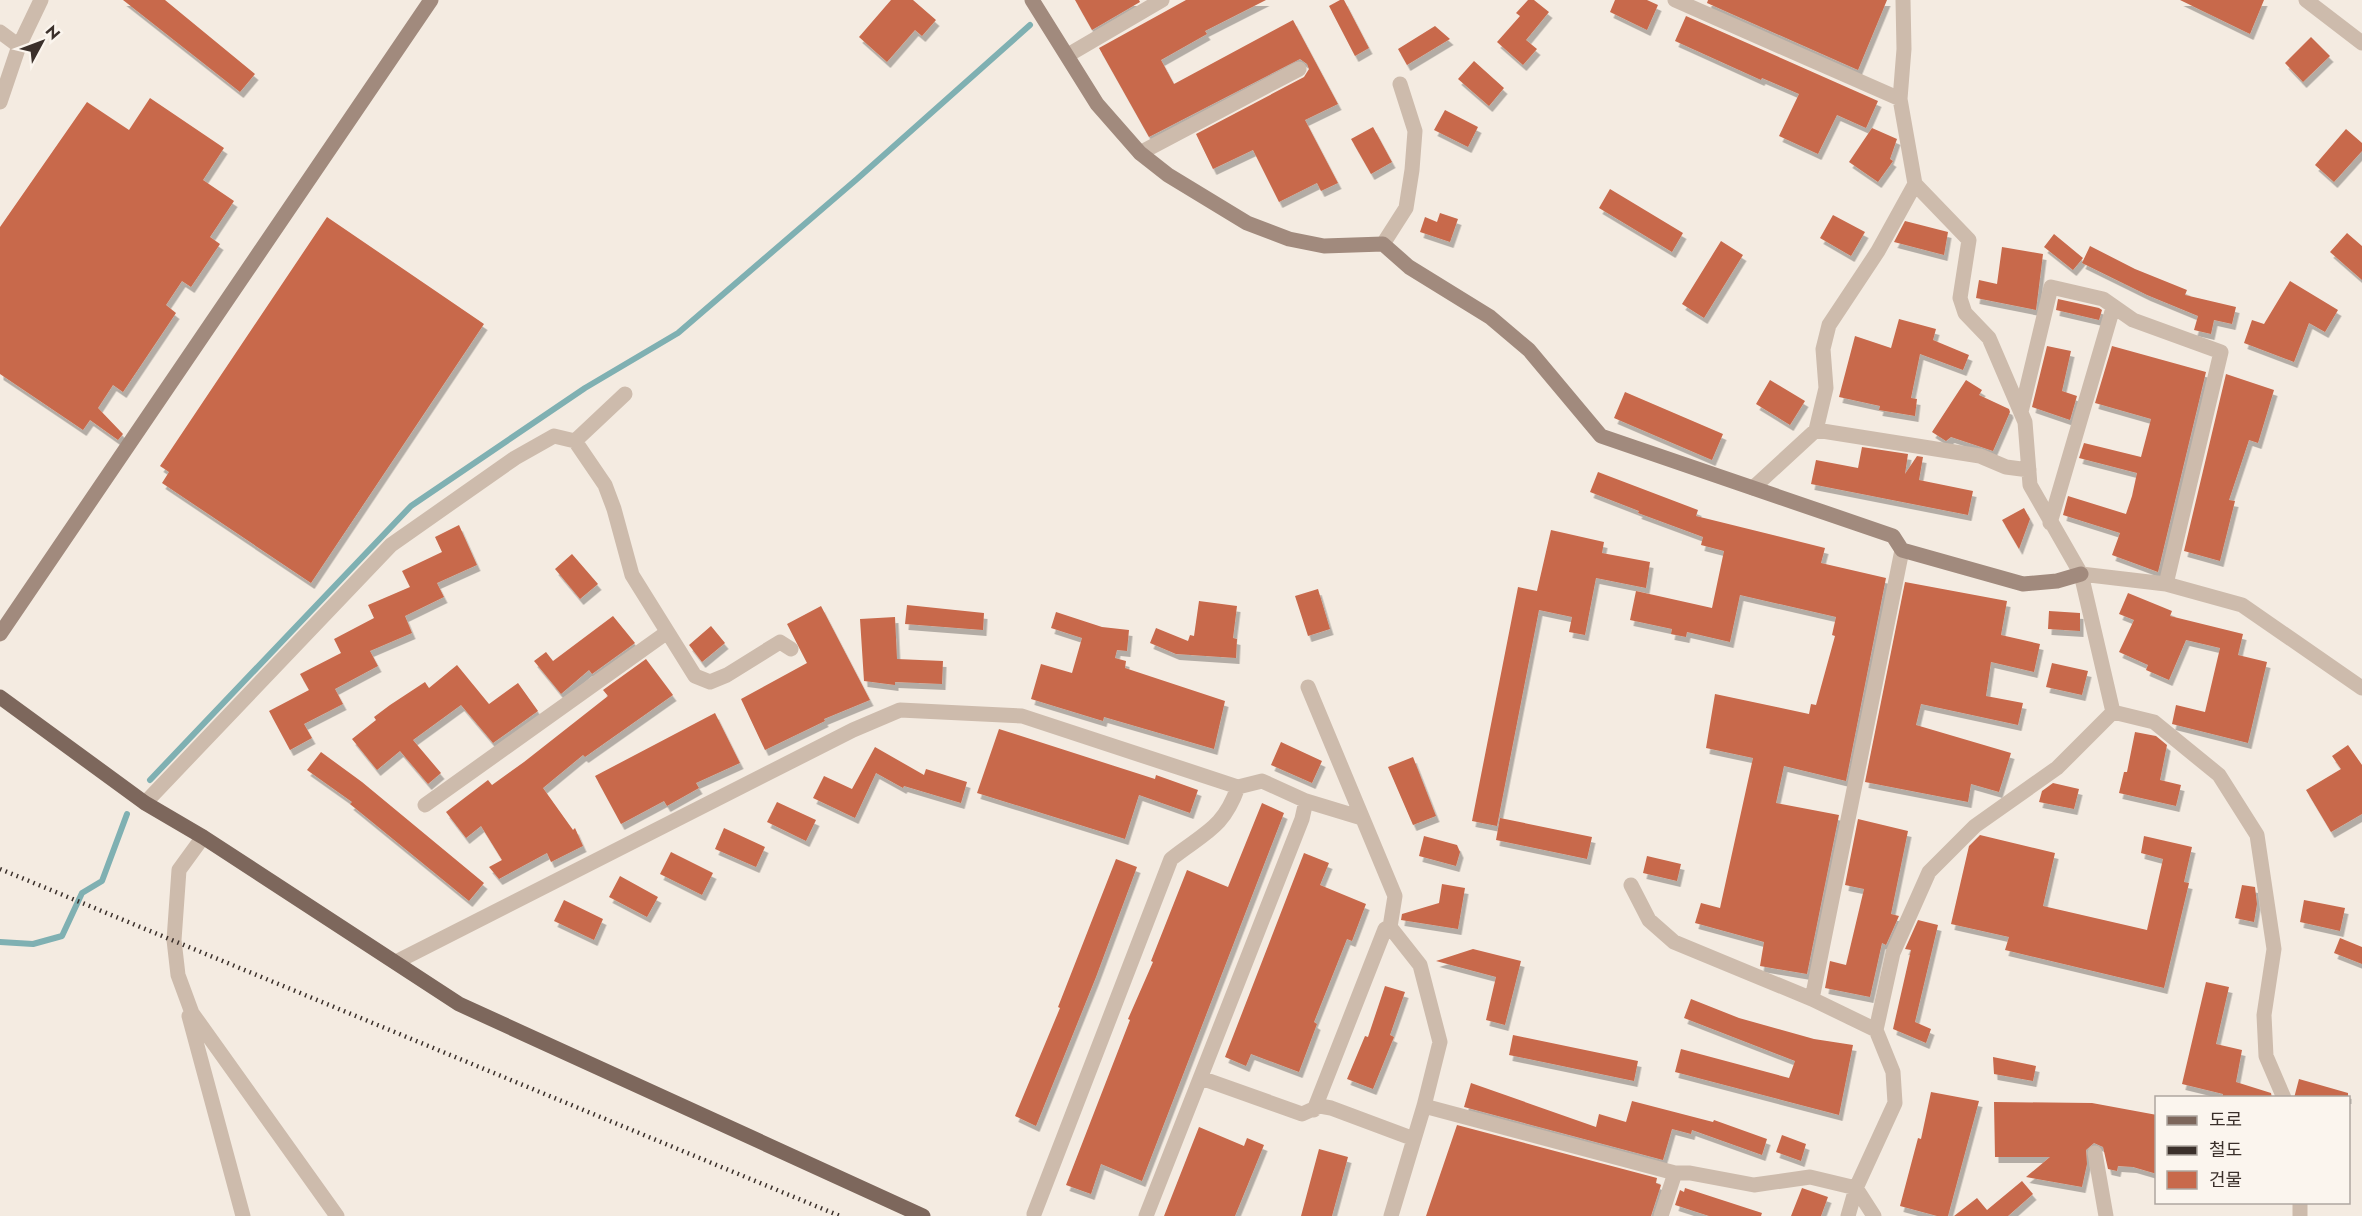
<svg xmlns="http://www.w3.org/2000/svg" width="2362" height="1216" font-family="Jost,'Noto Sans KR',sans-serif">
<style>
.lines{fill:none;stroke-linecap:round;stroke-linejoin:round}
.stream{stroke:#7fb0b2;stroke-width:6}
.building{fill:#c8694b;filter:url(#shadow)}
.street{stroke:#cdbbac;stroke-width:15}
.secondary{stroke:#a18a7d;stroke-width:15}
.primary{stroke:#7d675c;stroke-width:15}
.rail{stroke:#3b302b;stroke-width:4.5;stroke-dasharray:1.5 4.5;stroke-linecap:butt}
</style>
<defs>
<filter id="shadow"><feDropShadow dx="3.5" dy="6" stdDeviation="0" flood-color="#0004"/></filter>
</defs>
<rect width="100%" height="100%" fill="#f4ebe1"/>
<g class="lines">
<!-- stream -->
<path class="stream" d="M150 780 411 506 585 388 678 333 857 179 1030 25
M0 942 33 944 62 936 82 893 102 881 127 814"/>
</g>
<!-- building -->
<path class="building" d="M123 0H165L255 74 240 92Z
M891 0H913L936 20 922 36 915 30 887 62 859 37Z
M1075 0H1139L1140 2 1092 30Z
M1186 0H1266L1205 31 1207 34 1161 60 1174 84 1293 20 1338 104 1305 120 1338 183 1321 191 1317 183 1279 202 1253 150 1213 169 1196 134 1304 77 1309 69 1307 64 1300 59 1149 137 1099 48Z
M1340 0H1344L1369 48 1355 56 1329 6Z
M1528 0H1534L1549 12 1526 40 1537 49 1523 65 1497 42 1520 16 1516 13Z
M1615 0H1647L1658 5 1647 30 1610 12Z
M1708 0H1887L1858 70 1707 3Z
M2180 0H2264L2250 34Z
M1686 16 1878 101 1866 128 1837 115 1818 154 1779 136 1799 94 1762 78 1761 80 1675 41Z
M1435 26 1450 39 1407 65 1398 49Z
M2311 37 2330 56 2303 82 2285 63Z
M1474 61 1504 88 1489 106 1458 79Z
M150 98 224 148 203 180 234 201 210 237 220 244 191 287 182 281 166 305 176 313 123 392 113 385 98 408 123 434 118 440 90 420 83 430 0 374V227L87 102 129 130Z
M1445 110 1478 127 1468 147 1434 130Z
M1373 127 1392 162 1371 174 1351 139Z
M1872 128 1897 139 1890 159 1893 161 1878 182 1849 162Z
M2346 129 2362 143V151L2334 182 2315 165Z
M1610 189 1683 233 1672 252 1599 208Z
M1440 213 1458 219 1450 242 1420 232 1425 217 1437 222Z
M1833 215 1865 232 1851 256 1820 238Z
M327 217 484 324 311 583 162 483 169 472 160 466Z
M1905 221 1948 232 1944 255 1894 242Z
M2347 233 2362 246V280L2330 252Z
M2054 234 2083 258 2073 270 2044 247Z
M1721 241 1743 255 1704 318 1682 304Z
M2090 246 2135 269 2187 290 2185 295 2236 307 2232 324 2214 320 2211 334 2194 330 2198 316 2147 295 2082 263Z
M2002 247 2043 254 2036 310 1976 298 1979 280 1997 284Z
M2290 281 2338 310 2325 332 2309 323 2294 362 2244 343 2252 320 2264 324Z
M2058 299 2099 308 2102 310 2099 320 2056 310Z
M1899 319 1936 329 1933 340 1969 355 1963 370 1920 354 1911 398 1917 399 1915 416 1879 410 1880 406 1839 397 1855 336 1891 348Z
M2047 346 2071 351 2062 391 2077 396 2070 420 2032 407Z
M2112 346 2206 372 2158 572 2112 555 2120 533 2063 515 2068 496 2126 514 2132 496 2137 473 2079 458 2084 443 2141 457 2151 419 2095 403Z
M2226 374 2274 390 2258 443 2249 440 2229 500 2235 501 2220 561 2184 551Z
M1770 380 1805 401 1790 425 1756 404Z
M1966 380 1982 390 1979 395 2009 409 2010 412 1993 451 1951 437 1946 441 1932 432Z
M1625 392 1723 434 1712 460 1614 418Z
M1862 447 1908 454 1905 474 1917 456 1923 457 1919 480 1973 491 1968 515 1811 484 1816 460 1858 468Z
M1598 472 1698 510 1696 516 1825 548 1821 563 1886 578 1846 781 1784 766 1776 803 1839 815 1807 974 1760 966 1764 942 1695 923 1701 903 1720 908 1753 758 1706 748 1715 694 1809 714 1811 704 1816 705 1835 636 1832 635 1836 617 1740 595 1730 642 1687 632 1686 637 1671 634 1672 629 1630 620 1636 591 1712 608 1724 551 1701 545 1703 537 1638 513 1639 511 1590 492Z
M2024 508 2030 519 2019 549 2002 520Z
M459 525 477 565 437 583 444 597 405 616 412 633 370 651 378 666 335 689 343 704 304 724 312 738 290 750 269 711 309 690 300 674 341 653 334 639 374 618 368 605 410 587 402 571 442 552 435 537Z
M1551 530 1604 542 1602 553 1650 562 1646 588 1596 578 1585 635 1569 632 1572 617 1539 610 1497 826 1472 821 1518 587 1537 591Z
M572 554 598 584 580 599 555 569Z
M1905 582 2007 601 2001 635 2040 644 2034 672 1991 662 1986 696 2023 703 2018 725 1921 704 1916 725 2011 753 1999 792 1971 784 1968 802 1865 782Z
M1318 589 1330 629 1308 636 1295 596Z
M2128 593 2172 611 2170 616 2243 634 2238 655 2267 662 2248 743 2172 724 2176 705 2205 712 2220 648 2186 640 2169 680 2146 670 2148 665 2119 652 2134 620 2119 614Z
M1199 601 1237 606 1233 638 1237 639 1236 658 1176 654 1150 643 1156 628 1188 641 1190 635 1194 636Z
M907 605 984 613 983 630 905 624Z
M821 606 870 700 824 719 825 721 765 750 741 699 807 663 787 624Z
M2049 611 2080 613V631L2048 629Z
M1056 612 1102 627 1129 630 1127 651 1117 650 1115 658 1126 661 1125 668 1225 701 1214 749 1104 717 1103 721 1031 699 1041 664 1072 673 1082 638 1051 628Z
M613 616 635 643 592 674 589 670 561 694 534 661 546 652 553 661Z
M895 617 897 659 943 661 942 684 895 682V685L864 681 860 619Z
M711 626 725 643 702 662 689 645Z
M646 659 673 695 585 757 583 755 543 788 573 830 575 828 583 846 551 862 547 853 499 879 489 867 502 860 481 826 466 838 446 812 488 780 492 785 524 762 608 696 603 690Z
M2052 663 2088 671 2082 695 2046 687Z
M457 665 489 704 518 683 538 711 493 743 461 705 413 740 441 773 428 784 400 751 377 770 352 739 376 720 374 717 390 705 425 682 429 688Z
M715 713 740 763 696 783 699 788 667 806 664 801 621 824 595 776Z
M999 729 1155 779 1156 775 1198 790 1190 813 1139 795 1125 839 977 793Z
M2135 732 2156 736 2167 745 2160 780 2181 785 2176 806 2119 793 2124 772H2127Z
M1281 742 1322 761 1312 783 1271 765Z
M2348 745 2362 765V814L2331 832 2306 790 2341 769 2332 756Z
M875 747 924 775 926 769 967 782 961 803 904 786 903 788 876 773 855 818 813 798 824 776 852 789Z
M321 752 362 782 484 883 469 901 350 804 352 802 307 770Z
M1413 757 1436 816 1413 825 1388 767Z
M2053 783 2079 789 2074 809 2039 802 2042 791Z
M777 802 816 820 806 841 767 822Z
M1262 803 1284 813 1142 1181 1101 1164 1091 1194 1066 1185 1130 1020 1128 1019 1153 962 1151 961 1187 870 1228 887Z
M1500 818 1592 837 1587 859 1496 840Z
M1858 819 1908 831 1891 914 1899 916 1886 945 1882 943 1870 997 1825 988 1830 961 1846 965 1864 889 1845 885Z
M724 828 765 847 756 867 715 849Z
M1980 835 2055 853 2043 906 2147 930 2163 859 2141 853 2144 836 2192 847 2184 882 2189 883 2164 988 2005 950 2009 937 1951 924 1969 846Z
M1424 836 1457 845 1460 852 1456 866 1419 856Z
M671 852 713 873 702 895 660 874Z
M1304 853 1329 863 1320 885 1366 904 1352 941 1347 939 1314 1022 1317 1024 1299 1072 1251 1054 1246 1066 1225 1057Z
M1647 856 1681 864 1677 881 1643 873Z
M1116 859 1137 867 1096 977 1036 1126 1015 1116 1060 1008 1058 1007Z
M620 876 658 897 647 917 609 897Z
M1442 884 1465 888 1458 929 1401 920 1402 914 1439 903Z
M2242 885 2255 887 2257 904 2254 922 2235 918Z
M564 900 603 919 594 940 554 921Z
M2304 900 2345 908 2340 931 2300 922Z
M1918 920 1938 925 1915 1022 1931 1029 1926 1043 1893 1029 1911 950 1905 949Z
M2340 938 2362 947V964L2334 953Z
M1473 949 1521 961 1505 1025 1486 1020 1496 977 1436 961Z
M2206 982 2229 987 2216 1044 2242 1050 2236 1082 2271 1093 2272 1098H2222L2223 1094 2182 1084Z
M1385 986 1405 992 1390 1035 1394 1037 1373 1089 1347 1079 1365 1036 1368 1037Z
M1691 999 1739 1018 1814 1039 1853 1045 1839 1115 1675 1072 1681 1049 1789 1078 1795 1061 1684 1018Z
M1513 1035 1638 1061 1634 1081 1509 1055Z
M1993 1057 2036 1066 2033 1081 1994 1074Z
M2299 1079 2348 1093V1098H2294Z
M1471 1083 1596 1127 1599 1114 1626 1122 1632 1101 1713 1122 1714 1120 1767 1139 1762 1155 1692 1130 1691 1134 1672 1129 1663 1160 1464 1107Z
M1931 1092 1979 1101 1948 1216H1937L1900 1206 1918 1138 1921 1139Z
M1994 1102 2092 1103 2157 1115V1174L2133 1167 2118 1166 2117 1171 2108 1169 2103 1147 2094 1143 2086 1150 2087 1164 2082 1187 2026 1177 2050 1157H1995Z
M1457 1125 1657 1178 1656 1183 1661 1185 1651 1216H1426Z
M1199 1127 1244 1146 1247 1138 1264 1145 1235 1216H1164Z
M1782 1135 1806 1144 1801 1161 1776 1152Z
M1319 1149 1348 1157 1332 1216H1301Z
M2022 1181 2033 1194 2008 1216H1954L1977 1198 1987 1210Z
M1685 1188 1762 1213 1761 1216H1709L1675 1205 1680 1190 1684 1192Z
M1802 1188 1828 1197 1821 1216H1791Z"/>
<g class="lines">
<!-- street -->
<path class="street" d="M1675 0 1900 99
M1903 0 1904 49 1900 99 1915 184 1969 240 1960 298 1965 313 1989 338 2025 422 2030 485 2081 574 2113 712 2154 722 2219 775 2257 835 2274 949 2264 1015 2266 1056 2284 1098
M2306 0 2362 43
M0 32 19 46 0 102
M19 46 41 0
M1068 55 1162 0
M1140 153 1299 69
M1383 244 1406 208 1412 170 1415 131 1400 84
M2021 412 2051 287 2103 299 2133 320 2221 352 2166 584 2081 574
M1816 430 1980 456 2006 467 2029 470
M575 441 605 485 614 509 632 575 695 676 710 682 727 675 780 642 791 649
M1753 488 1816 430 1826 388 1823 349 1829 325 1878 251 1915 184
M2050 523 2113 308
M2166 584 2242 605 2362 688
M1308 687 1395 896 1390 927 1420 965 1440 1042 1424 1106 1391 1216
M145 803 391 545 515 458 554 436 575 441 625 394
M425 805 666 633
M203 837 179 870 174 940 178 975 192 1013 337 1216
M1631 885 1649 920 1674 942 1812 999 1876 1030 1893 1072 1895 1103 1856 1188 1848 1216
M396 962 853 730 900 710 1022 716 1238 787 1262 781 1306 801 1362 818
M1812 999 1902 550
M189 1016 243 1216
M1876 1030 1893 953 1929 872 1975 826 2057 768 2113 712
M1201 1078 1302 1114 1320 1106 1331 1108 1414 1139
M1424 1106 1675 1173 1661 1216
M1314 1110 1385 929 1390 927
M2095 1153 2106 1216
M1675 1173H1690L1754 1185 1810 1177 1856 1188 1874 1216
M2300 1202V1216
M1034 1214 1171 859C1205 832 1223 829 1238 787
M1146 1216 1302 819 1306 801"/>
<!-- secondary -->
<path class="secondary" d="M1032 0 1097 104 1140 153 1168 175 1247 223 1289 239 1324 246 1383 244 1409 267 1490 317 1529 350 1601 436 1893 536 1902 550 2023 584 2057 581 2081 574
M0 634 431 0"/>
<!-- primary -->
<path class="primary" d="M0 697 145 803 203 837 459 1004 923 1216"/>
<!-- rail -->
<path class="rail" d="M0 869 840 1216"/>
</g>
<!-- legend -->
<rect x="2155" y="1096" width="195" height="108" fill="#fbf5ee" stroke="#aea6a0" stroke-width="1.5"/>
<rect x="2167" y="1116" width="30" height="9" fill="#7d675c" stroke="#aea6a0" stroke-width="1.5"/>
<text x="2209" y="1126" font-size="18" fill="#3b302b">도로</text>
<rect x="2167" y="1146" width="30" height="9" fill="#3b302b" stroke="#aea6a0" stroke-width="1.5"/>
<text x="2209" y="1156" font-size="18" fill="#3b302b">철도</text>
<rect x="2167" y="1171" width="30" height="18" fill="#c8694b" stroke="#aea6a0" stroke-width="1.5"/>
<text x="2209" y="1186" font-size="18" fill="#3b302b">건물</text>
<!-- north arrow -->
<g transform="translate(42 42) rotate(49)" stroke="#fbf5ee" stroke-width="4.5" paint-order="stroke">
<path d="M0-4.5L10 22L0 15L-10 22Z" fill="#3b302b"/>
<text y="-9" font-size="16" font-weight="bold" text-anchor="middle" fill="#3b302b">N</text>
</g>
</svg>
